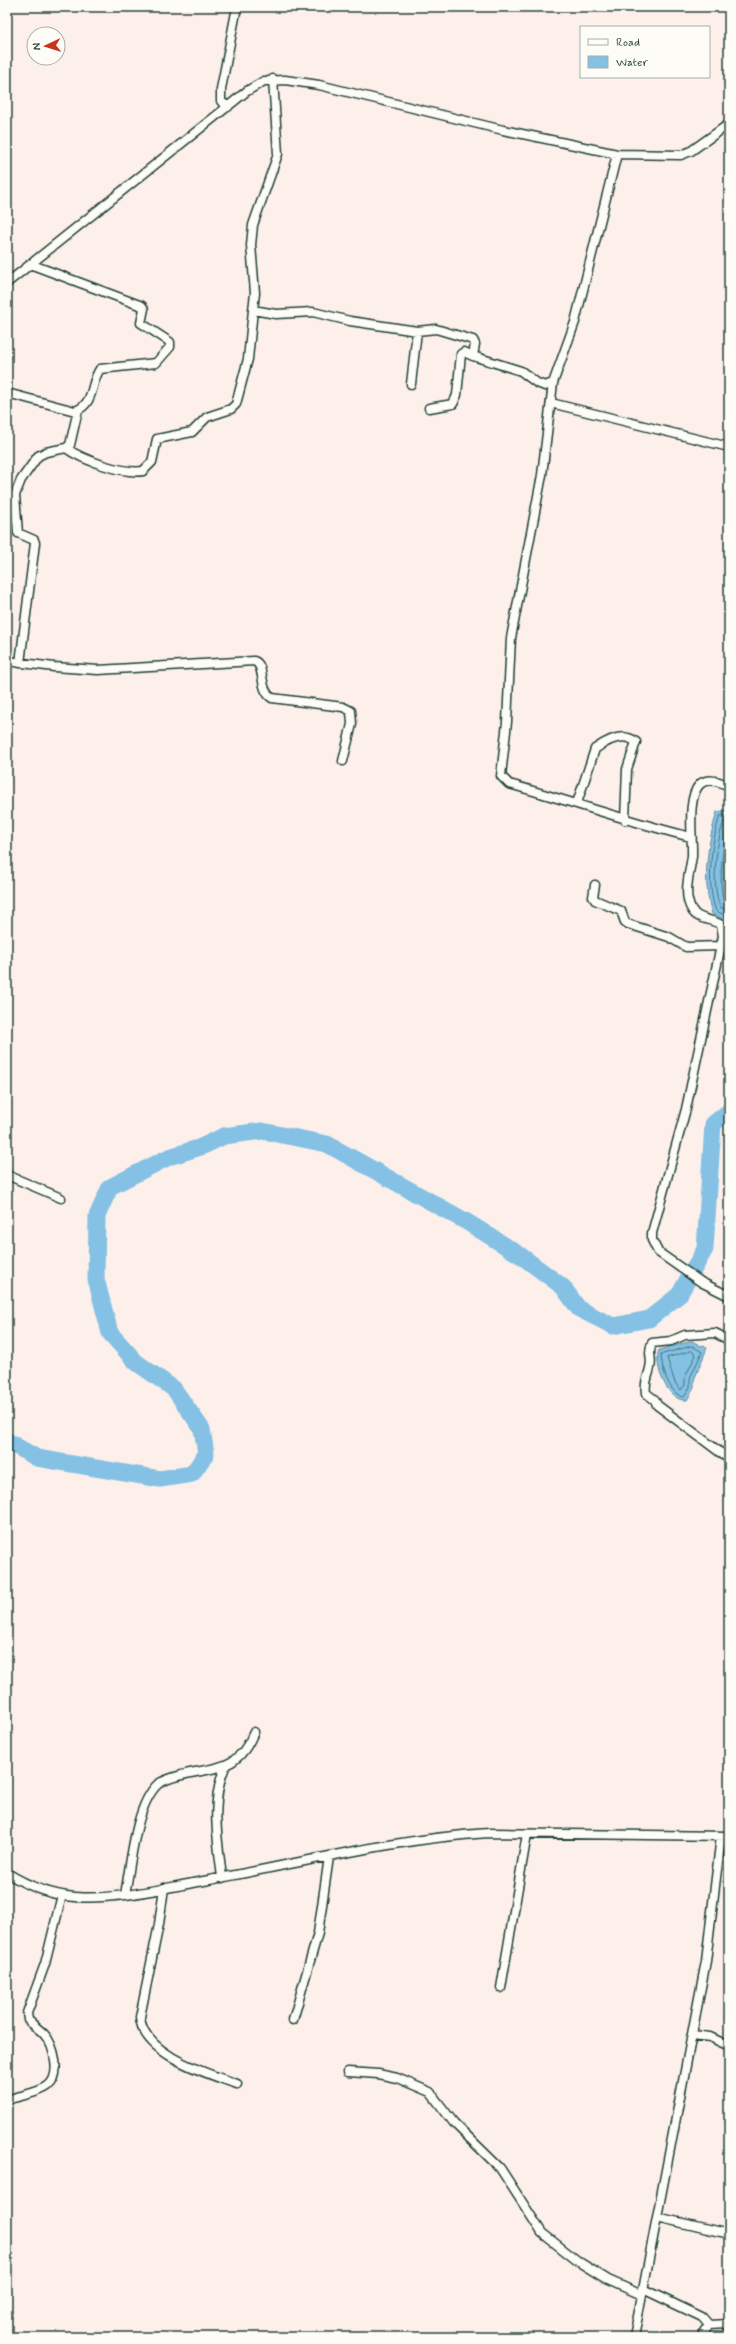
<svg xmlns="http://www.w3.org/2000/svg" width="736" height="2344" font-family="Mynerve,sans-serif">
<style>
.water{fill:#84c1e4;stroke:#5c8c9e}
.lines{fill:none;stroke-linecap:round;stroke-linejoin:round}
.shore{stroke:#47727a;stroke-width:1}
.river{stroke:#84c1e4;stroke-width:17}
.street-casing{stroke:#1f3d34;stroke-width:11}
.street{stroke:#fdfcf7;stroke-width:8}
</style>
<rect width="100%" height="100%" fill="#fdf0eb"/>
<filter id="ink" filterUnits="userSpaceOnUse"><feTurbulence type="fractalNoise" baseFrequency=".025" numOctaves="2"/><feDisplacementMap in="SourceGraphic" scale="8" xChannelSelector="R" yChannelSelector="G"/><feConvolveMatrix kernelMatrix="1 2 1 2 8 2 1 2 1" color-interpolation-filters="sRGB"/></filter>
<g filter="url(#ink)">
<!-- water -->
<path class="water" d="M729 810V921L712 914C702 881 707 845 717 812Z
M692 1341 701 1346 704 1345 707 1348 694 1380V1388L687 1400C668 1403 653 1365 659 1350Z"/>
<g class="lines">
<!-- shore -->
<path class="shore" d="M729 814 720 816C711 842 706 885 716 911L729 917
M729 819 724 821C716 844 711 884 720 907L729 911
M729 826C722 845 718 884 724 903L729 905
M692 1346 702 1352 690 1378V1387L685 1396 682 1397C668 1391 662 1368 661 1355Z
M692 1351 696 1355 685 1377V1385L681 1390 675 1383 667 1358Z"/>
<!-- river -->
<path class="river" d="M7 1441 37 1458 160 1479 192 1474 206 1454 202 1429 174 1389 136 1362 110 1333 96 1279 97 1216 110 1187 169 1157 201 1147 224 1136 262 1131 327 1144 467 1222 520 1255 563 1287 579 1309 613 1326 649 1319 679 1295 705 1249 713 1124 729 1111"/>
<defs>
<path id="street" d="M273 79 278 154 253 225 251 245 255 293 253 310 276 314 313 312 350 321 417 331 436 329 473 340 475 344 473 356 521 371 537 383 545 386 553 383
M228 107 221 101V89L237 7
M617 154 575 322 553 383 542 475 511 638 507 722 501 776 509 784C570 801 630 822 691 837
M7 283 247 91 264 81 285 80 319 85 503 130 617 154 681 155 691 151 729 124
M411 384 417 331
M7 393 75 411C95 404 90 383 100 369L156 363 170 347V342L141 323 144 309 142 306 30 264
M551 403 729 447
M429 408 453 404 457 395 461 354 464 352 473 356
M66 448C82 460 123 474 143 471L152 462 157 439 192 432 207 417 231 409 236 404 248 359 253 310
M7 661 54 667 98 670 254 661C266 665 258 689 272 698L343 707 351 711 352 724 343 761
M20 663 35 543 34 540 18 533 15 495 21 480 38 456 46 452 66 448 70 445 78 410
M729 786C721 782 708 777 700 784 686 798 693 838 692 856 690 872 682 895 692 910 698 921 712 918 721 925L723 936 686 1109 652 1233V1240L658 1252 701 1282 729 1296
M577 803 595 749C606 741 623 731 636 742L627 769 625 820
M595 885 593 897 595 900 621 911 625 922 628 924 669 937 686 947 720 946
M7 1175 61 1198
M725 1338 715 1333 685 1335 671 1341 652 1343C647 1355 653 1357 650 1368 648 1378 644 1382 646 1393L655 1400 657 1405 729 1459
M7 1873C28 1886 51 1895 75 1897 114 1900 155 1890 193 1883 291 1866 388 1839 489 1833L729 1836
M222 1878C218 1840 210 1803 225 1767
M164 1888 159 1924 140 2017C143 2055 207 2073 237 2084
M125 1894C131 1865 135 1805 158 1784 164 1780 171 1778 178 1776 213 1766 237 1774 254 1732
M501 1988 527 1834
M293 2020 318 1933 329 1857
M692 2035 710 2037 729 2046
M348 2072 378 2074 397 2078 430 2092 454 2123 500 2168 542 2233 579 2262 608 2280 642 2295
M7 2100C20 2095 37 2094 48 2086 62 2075 54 2045 44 2034 39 2029 33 2025 28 2020L27 2013 45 1964 62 1895
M657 2217 729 2234
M643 2289 702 2317 709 2325
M634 2337 706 1961 721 1836
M701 2337 709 2325 729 2324"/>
</defs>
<!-- street casing -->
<use href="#street" class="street-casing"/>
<!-- street -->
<use href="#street" class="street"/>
</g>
</g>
<!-- margin -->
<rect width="736" height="2344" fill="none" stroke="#fdfcf7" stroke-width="24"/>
<rect x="12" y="12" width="712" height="2320" fill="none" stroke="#1f3d34" stroke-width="1.5" filter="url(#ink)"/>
<!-- legend -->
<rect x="580" y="26" width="130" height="52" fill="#fdfcf7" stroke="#a4b0a9"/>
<rect x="588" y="39" width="20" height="6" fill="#fdfcf7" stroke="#a4b0a9"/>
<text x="616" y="46" font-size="12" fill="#1f3d34">Road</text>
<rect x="588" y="56" width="20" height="12" fill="#84c1e4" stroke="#a4b0a9"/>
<text x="616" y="66" font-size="12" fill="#1f3d34">Water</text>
<!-- north arrow -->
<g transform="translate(46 46) rotate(266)"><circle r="19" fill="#fdfcf7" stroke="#a4b0a9"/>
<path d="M0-3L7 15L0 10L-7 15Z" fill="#c8321e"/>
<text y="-6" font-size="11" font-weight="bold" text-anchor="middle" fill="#1f3d34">N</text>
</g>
</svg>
